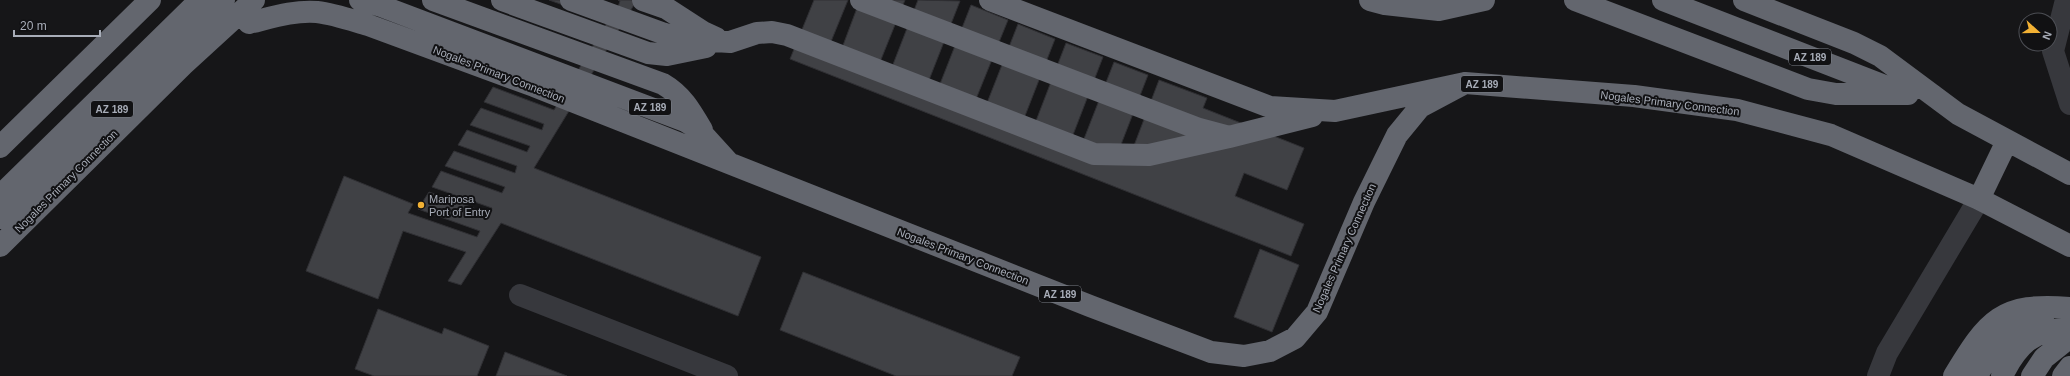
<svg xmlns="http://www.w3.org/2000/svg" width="2070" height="376" font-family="Arial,sans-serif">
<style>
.building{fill:#404145;stroke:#303034}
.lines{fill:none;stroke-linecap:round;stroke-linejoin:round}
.minor{stroke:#37383d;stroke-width:22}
.highway{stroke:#63666e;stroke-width:22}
.poi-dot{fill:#f2b134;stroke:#111113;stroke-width:1.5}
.labels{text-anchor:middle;stroke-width:4;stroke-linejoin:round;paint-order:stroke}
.shield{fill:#111113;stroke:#7b7e86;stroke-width:1}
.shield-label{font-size:10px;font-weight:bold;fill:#a8adb8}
.street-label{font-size:11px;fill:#a8adb8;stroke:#111113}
.poi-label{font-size:11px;fill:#a8adb8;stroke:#111113;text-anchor:start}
</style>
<rect width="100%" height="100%" fill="#161618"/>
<!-- building -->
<path class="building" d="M549 0H599L618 7 620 1 618 0H637L534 168 761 257 738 316 501 223 461 285 448 281 466 252 403 231 378 299 306 271 344 176 413 204 408 213 477 237 480 231 418 209 429 192 490 214 492 208 432 187 441 171 502 193 505 187 445 166 454 151 515 173 517 166 458 145 467 130 527 152 530 146 470 125 481 108 542 130 544 124 484 102 493 87 554 110 608 21Z
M814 0H848L830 44 842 48 860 0H905L880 62 892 67 918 0 960 1 929 80 940 84 971 5 1008 20 976 99 987 103 1018 24 1055 39 1023 121 1034 126 1066 43 1103 57 1071 140 1082 144 1114 62 1148 75 1115 160 1127 164 1159 80 1207 98 1203 108 1304 148 1287 190 1244 173 1235 196 1304 224 1291 256 790 59Z
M1260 249 1299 265 1272 332 1234 317Z
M803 272 1020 357 1012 376H896L780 330Z
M378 309 442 334 444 328 489 346 477 376H374L355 369Z
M505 352 567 376H496Z"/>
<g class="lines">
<!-- minor -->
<path class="minor" d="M2066 0 2053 51 2070 104
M520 295 727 376
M1878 376 1887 353 1979 199"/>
<!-- highway -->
<path class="highway" d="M360 0 381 6 685 121 698 129 728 162
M433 0 663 84C682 95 691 111 702 130
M502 0 648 53 667 55 706 47
M571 0 662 33 683 39 730 42 757 33 772 32 787 35 1094 154 1149 155 1229 137
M643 0 666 8 703 32 716 38
M861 0 1199 129 1229 137 1312 116
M990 0 1270 107 1335 111 1465 83 1634 96 1737 110 1831 135 1979 199 2070 246
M1370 0 1385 4 1439 10 1484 0
M1575 0 1808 89 1836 94H1908
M1663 0 1895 90
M1744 0 1854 43 1880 56 1958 114 2070 174
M249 23C270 18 294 10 317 12 334 14 351 20 368 25L534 86 1090 306 1211 352 1244 356 1270 351 1295 338 1317 312 1364 202 1397 135 1420 107 1465 83
M0 147 150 0
M0 196 200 0
M1979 199 2007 141
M0 218 224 0
M0 246 183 65 254 0
M1954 376C1988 320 2001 302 2070 308
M1977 376C1994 344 2008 326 2044 314
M2002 376C2017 345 2034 328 2070 329
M2032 376 2044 358 2070 337
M2063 376 2070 367"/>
</g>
<!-- markers -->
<circle class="poi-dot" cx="421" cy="205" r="4"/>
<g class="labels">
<!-- shield labels -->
<g class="shield">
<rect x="1789" y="49" width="42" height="16" rx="3"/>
<rect x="1461" y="76" width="42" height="16" rx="3"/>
<rect x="629" y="99" width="42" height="16" rx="3"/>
<rect x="91" y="101" width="42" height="16" rx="3"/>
<rect x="1039" y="286" width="42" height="16" rx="3"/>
</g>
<g class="shield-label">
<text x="1810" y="61">AZ 189</text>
<text x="1482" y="88">AZ 189</text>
<text x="650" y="111">AZ 189</text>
<text x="112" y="113">AZ 189</text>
<text x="1060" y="298">AZ 189</text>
</g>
<!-- street labels -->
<g class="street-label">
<text transform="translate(499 74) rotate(21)" y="4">Nogales Primary Connection</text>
<text transform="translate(1670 103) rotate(7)" y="4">Nogales Primary Connection</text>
<text transform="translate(66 181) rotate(-45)" y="4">Nogales Primary Connection</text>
<text transform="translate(1344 248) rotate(-66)" y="4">Nogales Primary Connection</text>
<text transform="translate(963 256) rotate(21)" y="4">Nogales Primary Connection</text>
</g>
<!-- poi labels -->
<g class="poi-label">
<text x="429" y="203">Mariposa<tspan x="429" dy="13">Port of Entry</tspan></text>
</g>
</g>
<!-- north arrow -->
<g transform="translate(2038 32) rotate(111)"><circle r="19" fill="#111113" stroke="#4d4f55"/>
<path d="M0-3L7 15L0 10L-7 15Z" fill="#f2b134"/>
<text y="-6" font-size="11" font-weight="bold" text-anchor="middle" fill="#a8adb8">N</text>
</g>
<!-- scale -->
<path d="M14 30v6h86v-6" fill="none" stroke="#a8adb8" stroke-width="2"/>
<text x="20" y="30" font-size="12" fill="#a8adb8" stroke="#111113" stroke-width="3" paint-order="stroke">20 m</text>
</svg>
